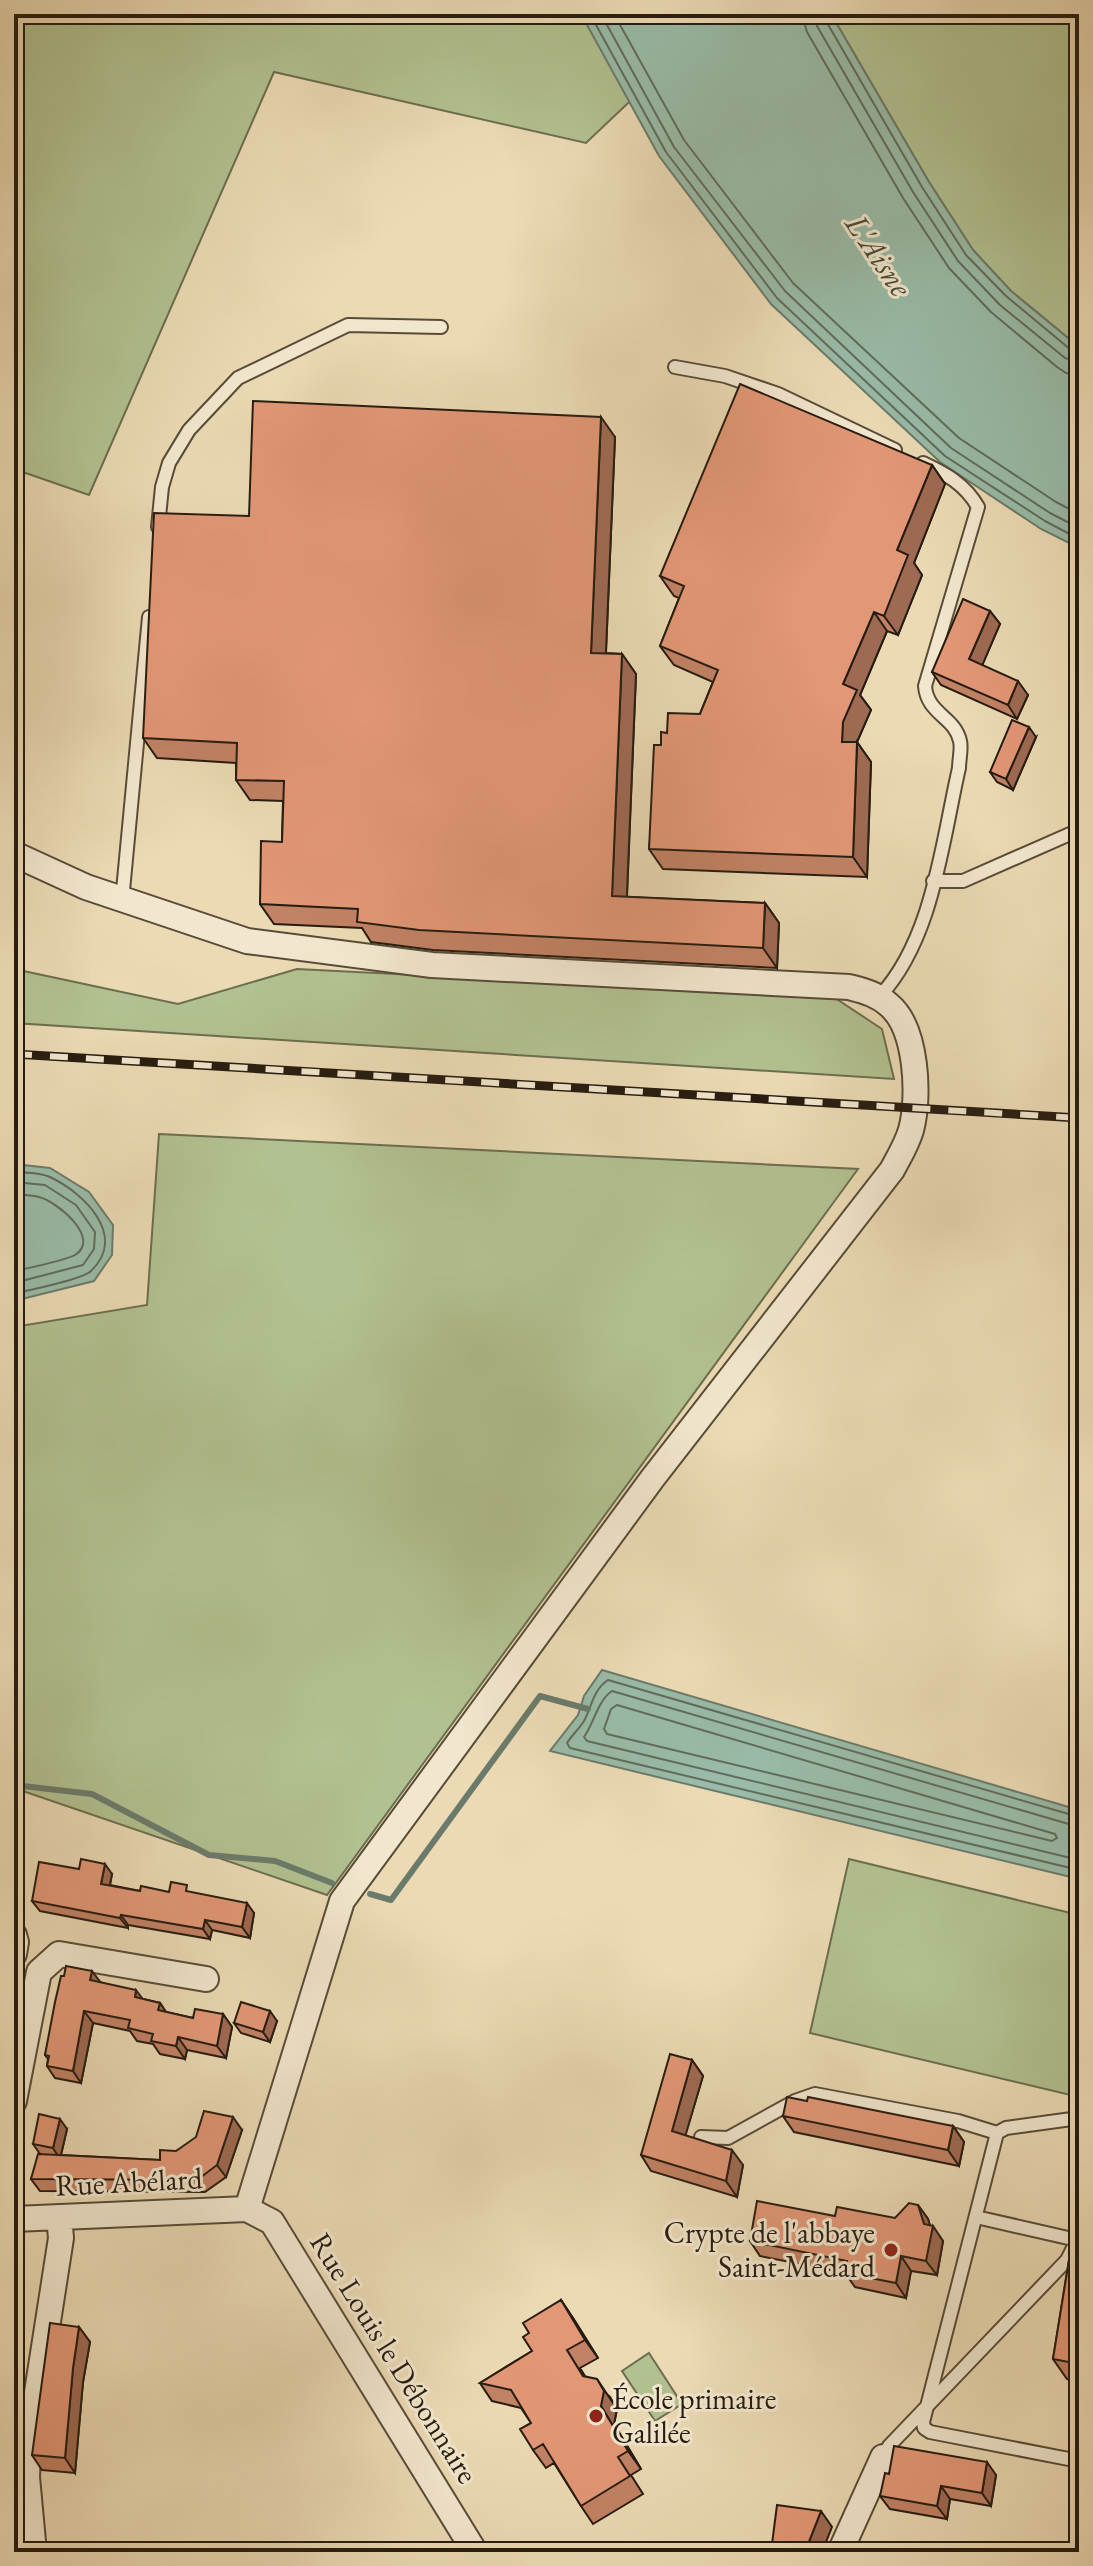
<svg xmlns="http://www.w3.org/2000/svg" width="1093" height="2566" font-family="'EB Garamond',serif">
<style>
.green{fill:#b2c191;stroke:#6c6e50;stroke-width:2}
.water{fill:#99bba7;stroke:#6b7b6b;stroke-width:2}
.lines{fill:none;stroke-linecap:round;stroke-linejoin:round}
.shore{stroke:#606c5c;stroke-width:2}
.stream{stroke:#6b7b6b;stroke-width:6}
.lane-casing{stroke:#584c39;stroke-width:16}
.street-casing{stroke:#584c39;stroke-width:28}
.lane{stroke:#f2e7ce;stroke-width:12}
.street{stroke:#f2e7ce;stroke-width:24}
.rail-casing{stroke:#271c10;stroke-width:9}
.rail{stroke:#f2e7ce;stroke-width:6;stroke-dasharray:18;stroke-linecap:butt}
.wall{fill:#c28265;stroke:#271c10;stroke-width:2}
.shaded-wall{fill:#9e6a53;stroke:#271c10;stroke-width:2}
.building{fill:#e29776;stroke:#271c10;stroke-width:2}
.poi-dot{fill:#8f2418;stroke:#f2e7ce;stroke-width:3}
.labels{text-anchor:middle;stroke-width:6;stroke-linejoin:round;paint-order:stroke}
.street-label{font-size:30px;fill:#271c10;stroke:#f2e7ce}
.poi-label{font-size:30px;fill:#271c10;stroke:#f2e7ce;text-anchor:end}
.water-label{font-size:32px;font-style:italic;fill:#494c3d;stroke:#f2e7ce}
</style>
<rect width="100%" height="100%" fill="#ebdab4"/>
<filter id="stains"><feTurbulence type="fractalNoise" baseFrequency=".0025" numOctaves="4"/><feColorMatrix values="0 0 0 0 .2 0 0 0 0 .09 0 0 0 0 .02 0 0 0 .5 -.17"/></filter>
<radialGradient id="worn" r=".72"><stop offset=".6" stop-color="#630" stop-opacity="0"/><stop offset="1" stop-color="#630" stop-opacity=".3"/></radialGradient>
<!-- green -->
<path class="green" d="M14 14H722L586 143 274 72 89 495 14 469Z
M831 14H1079V347L1011 291 973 250 929 182Z
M14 969 178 1004 297 969 832 996 882 1029 894 1079 14 1023Z
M159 1134 858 1169 327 1895 14 1788V1327L147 1305Z
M849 1859 1079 1915V2097L810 2033Z
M649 2353 682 2404 655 2421 622 2371Z"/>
<!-- water -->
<path class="water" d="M581 14H831L929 182 973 250 1011 291 1079 347V548L1041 529 940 462 771 304 659 156Z
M14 1164 50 1168 89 1192 113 1225 112 1255 94 1281 14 1301Z
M602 1670 1079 1810V1879L550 1751 578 1715 584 1696Z"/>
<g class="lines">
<!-- shore -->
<path class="shore" d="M590 14 666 152 777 298 945 456 1045 521 1079 539
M601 14 674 147 785 291 951 448 1050 513 1079 528
M614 14 684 140 793 283 959 438 1056 502 1079 514
M802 14 807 32 903 198 949 268 991 312 1057 367 1066 373 1079 374
M814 14 817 26 913 192 958 261 1000 305 1065 358 1079 362
M824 14 826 21 922 187 966 255 1006 296 1071 350 1079 352
M14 1172C25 1173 40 1172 50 1177 84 1193 128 1236 91 1271 83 1279 27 1291 14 1293
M14 1182 45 1185 76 1205 95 1232 94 1249 83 1265 14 1283
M14 1194C22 1195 31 1195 39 1197 56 1201 102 1238 75 1255 66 1260 25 1269 14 1271
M617 1705 1055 1834 1057 1838 1052 1841 607 1734 604 1729 611 1709Z
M1079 1817 608 1680C593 1690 592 1706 584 1721 579 1729 572 1735 567 1743L570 1748 1079 1870
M1079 1827 612 1691C598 1700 594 1723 584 1737L587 1741 1079 1860"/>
<!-- stream -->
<path class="stream" d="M14 1785 92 1794 209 1855 275 1861 332 1883
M370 1894 391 1900 540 1696 588 1709"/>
<defs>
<path id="lane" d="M675 367 725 376 778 394 895 450
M158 527 162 487 169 463 189 430 238 378 348 325 441 327
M933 881H963L1079 830
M122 901 149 617
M879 997C933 940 942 842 959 768 959 759 962 749 960 741 955 717 927 714 925 686L978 507C965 484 946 474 923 463
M1079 2118 1006 2128 997 2133 923 2422 924 2428 930 2432 1079 2461
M701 2137 728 2138 795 2101 815 2094 958 2121 997 2133
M976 2217 1077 2240
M883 2457 889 2446 1067 2260 1077 2240 1079 2231"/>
<path id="street" d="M14 854 86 887 247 941 432 965 849 987C864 991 877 994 889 1005 917 1028 920 1097 911 1130 907 1144 899 1157 892 1170L652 1479 342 1901 247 2209
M14 1935 16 1942 14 1954
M14 2101 39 1972 59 1954 206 1979
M247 2209 272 2222 475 2552
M14 2219 247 2209
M34 2552 27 2477 28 2450 61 2238 59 2217
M840 2552 883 2457"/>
</defs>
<!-- lane casing -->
<use href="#lane" class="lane-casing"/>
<!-- street casing -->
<use href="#street" class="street-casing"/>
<!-- lane -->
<use href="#lane" class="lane"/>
<!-- street -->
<use href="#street" class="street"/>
<defs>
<path id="rail" d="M14 1054 1079 1118"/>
</defs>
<!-- rail casing -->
<use href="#rail" class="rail-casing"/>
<!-- rail -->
<use href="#rail" class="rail"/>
</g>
<!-- wall -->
<path class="wall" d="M615 437 606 653 622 654 636 674 627 897 765 903 779 923 777 968 433 950 371 942 362 928 274 924 260 904 282 842 283 801 250 800 236 780V763L157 758 143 738 249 516Z
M932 465 945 484 914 563 922 575 898 635 887 631 860 695 871 710 857 742 871 762 867 877 663 869 649 849 661 745 667 733 700 714 713 682 674 665 660 646 679 598 674 596 660 576Z
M990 611 1000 624 982 665 1028 695 1017 719 941 685 932 672Z
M1036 737 1013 790 997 782 990 772Z
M112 1874 110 1885 140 1891 192 1893 254 1913 250 1938 212 1930 210 1939 128 1925V1928L40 1911 32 1901Z
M64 1976 100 1982 143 1999 160 2003 166 2012 193 2018 223 2014 232 2027 226 2058 187 2050 185 2059 160 2054 153 2044 137 2041 130 2031 93 2023 81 2083 55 2078 47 2066 48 2059 45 2055Z
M277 2021 270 2042 241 2033 234 2023Z
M692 2060 703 2076 685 2136 743 2165 737 2197 651 2171 641 2155Z
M783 2116 953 2126 964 2142 959 2166 794 2132Z
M67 2129 61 2155 160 2160 176 2151 242 2130 226 2177 205 2192 40 2191 31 2179 40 2154 33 2144Z
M1079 2198V2381L1067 2379 1053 2359Z
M918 2205 928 2219 930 2226 943 2241 937 2275 911 2271 906 2298 855 2287 845 2273 760 2256 750 2241 835 2216 895 2218Z
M561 2300 573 2318 598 2358 580 2368 585 2376 610 2397 617 2409 614 2424 641 2469 631 2475 643 2494 593 2524 581 2506 554 2463 546 2468 533 2450 531 2423 521 2408 492 2401 480 2383 532 2351Z
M79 2327 90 2342 83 2382 75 2473 42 2470 32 2455Z
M889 2474 996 2475 991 2506 950 2499 947 2519 890 2509 880 2496Z"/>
<!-- shaded-wall -->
<path class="shaded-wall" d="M601 417 615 437 605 673 591 653Z
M932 465 945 484 914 563 922 575 898 635 884 616 897 550Z
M990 611 1000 624 979 673 969 659Z
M874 612 887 631 860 695 871 710 857 742H842L843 684Z
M622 654 636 674 626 916 612 896Z
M1018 681 1028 695 1017 719 1008 705Z
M1029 727 1036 737 1013 790 1006 779Z
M857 742 871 762 867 877 853 857Z
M765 903 779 923 777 968 763 948Z
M14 1807 20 1815 14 1841Z
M105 1864 112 1874 108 1894 101 1884Z
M247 1903 254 1913 250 1938 242 1927Z
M121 1915 128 1925V1928L120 1918Z
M205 1920 212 1930 210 1939 203 1929Z
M92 1971 101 1983 90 1980Z
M136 1990 145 2002 135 1997Z
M160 2003 168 2015 158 2010Z
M84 2011 93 2023 81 2083 73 2071Z
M270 2011 277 2021 270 2042 263 2032Z
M223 2014 232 2027 226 2058 217 2046Z
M178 2037 187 2050 185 2059 176 2046Z
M692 2060 703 2076 682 2147 672 2131Z
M233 2117 242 2130 226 2177 217 2165Z
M60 2119 67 2129 60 2159 53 2148Z
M953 2126 964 2142 959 2166 948 2150Z
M732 2150 743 2165 737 2197 726 2181Z
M918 2205 928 2219 932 2232 933 2226 943 2241 937 2275 926 2261 924 2224Z
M901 2256 911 2271 906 2298 896 2283Z
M14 2277 16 2279 17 2302 14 2298Z
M561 2300 573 2318 598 2358 585 2340Z
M79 2327 90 2342 83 2382 75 2473 65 2458 73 2368Z
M597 2379 617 2409 614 2424 641 2469 628 2451 601 2406Z
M987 2462 996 2475 991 2506 982 2493Z
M941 2486 950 2499 947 2519 937 2506Z
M821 2511 832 2527 822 2552H805Z"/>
<!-- building -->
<path class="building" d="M740 384 932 465 897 550 908 555 884 616 874 612 843 684 857 690 843 722 842 742H857L853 857 649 849 654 745H661V732L667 733 668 713 700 714 718 670 660 646 684 586 660 576Z
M253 401 601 417 591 653 622 654 612 896 765 903 763 948 419 930 357 922 358 909 260 904 261 841 282 842 284 781 236 780 237 743 143 738 154 513 249 516Z
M963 599 990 611 969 659 1018 681 1008 705 932 672Z
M1012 720 1029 727 1006 779 990 772Z
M81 1859 105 1864 101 1884 140 1891 141 1886 169 1892 171 1882 187 1885 186 1891 247 1903 242 1927 205 1920 203 1929 121 1915 120 1918 32 1901 39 1862 79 1869Z
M66 1966 92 1971 90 1980 136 1990 135 1997 160 2003 158 2010 193 2018 195 2009 223 2014 217 2046 178 2037 176 2046 151 2041 153 2034 128 2028 130 2020 84 2011 73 2071 47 2066 49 2056 45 2055 55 2002 61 1976H64Z
M241 2002 270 2011 263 2032 234 2023Z
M670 2054 692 2060 672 2131 732 2150 726 2181 641 2155Z
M787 2097 807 2101 808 2097 953 2126 948 2150 783 2116Z
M204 2111 233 2117 217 2165 197 2180 31 2179 38 2154 160 2160V2150L176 2151 196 2137Z
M39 2114 60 2119 53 2148 33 2144Z
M1079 2198V2364L1053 2359Z
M757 2201 835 2216 837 2207 895 2218 909 2203 918 2205 924 2224 933 2226 926 2261 901 2256 896 2283 845 2273 847 2261 750 2241Z
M561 2300 585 2340 567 2350 583 2376 597 2379 604 2391 601 2406 628 2451 618 2457 630 2476 581 2506 543 2444 533 2450 520 2429 531 2423 511 2390 480 2383 532 2351 523 2337 529 2333 523 2323Z
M50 2323 79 2327 73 2368 65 2458 32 2455Z
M894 2446 987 2462 982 2493 941 2486 937 2506 880 2496 885 2473 889 2474Z
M777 2505 821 2511 805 2552H771Z"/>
<!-- markers -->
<g class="poi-dot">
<circle cx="891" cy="2250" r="8"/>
<circle cx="596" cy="2416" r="8"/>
</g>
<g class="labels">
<!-- street labels -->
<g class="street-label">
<text transform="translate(129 2182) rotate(-3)" y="10">Rue Abélard</text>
<text transform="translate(394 2358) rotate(58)" y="10">Rue Louis le Débonnaire</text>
</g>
<!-- poi labels -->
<g class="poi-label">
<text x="875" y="2243">Crypte de l'abbaye<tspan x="875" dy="34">Saint-Médard</tspan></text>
<text x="612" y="2409" text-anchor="start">École primaire<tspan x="612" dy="34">Galilée</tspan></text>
</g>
<!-- water labels -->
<g class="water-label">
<text transform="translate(879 255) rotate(56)" y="11">L'Aisne</text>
</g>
</g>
<!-- margin -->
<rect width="1093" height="2566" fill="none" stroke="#ebdab4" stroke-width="48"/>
<rect x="16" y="16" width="1061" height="2534" fill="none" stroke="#271c10" stroke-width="4"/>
<rect x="24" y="24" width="1045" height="2518" fill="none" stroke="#271c10" stroke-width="2"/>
<rect width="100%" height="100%" filter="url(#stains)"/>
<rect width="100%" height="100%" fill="url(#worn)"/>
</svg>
